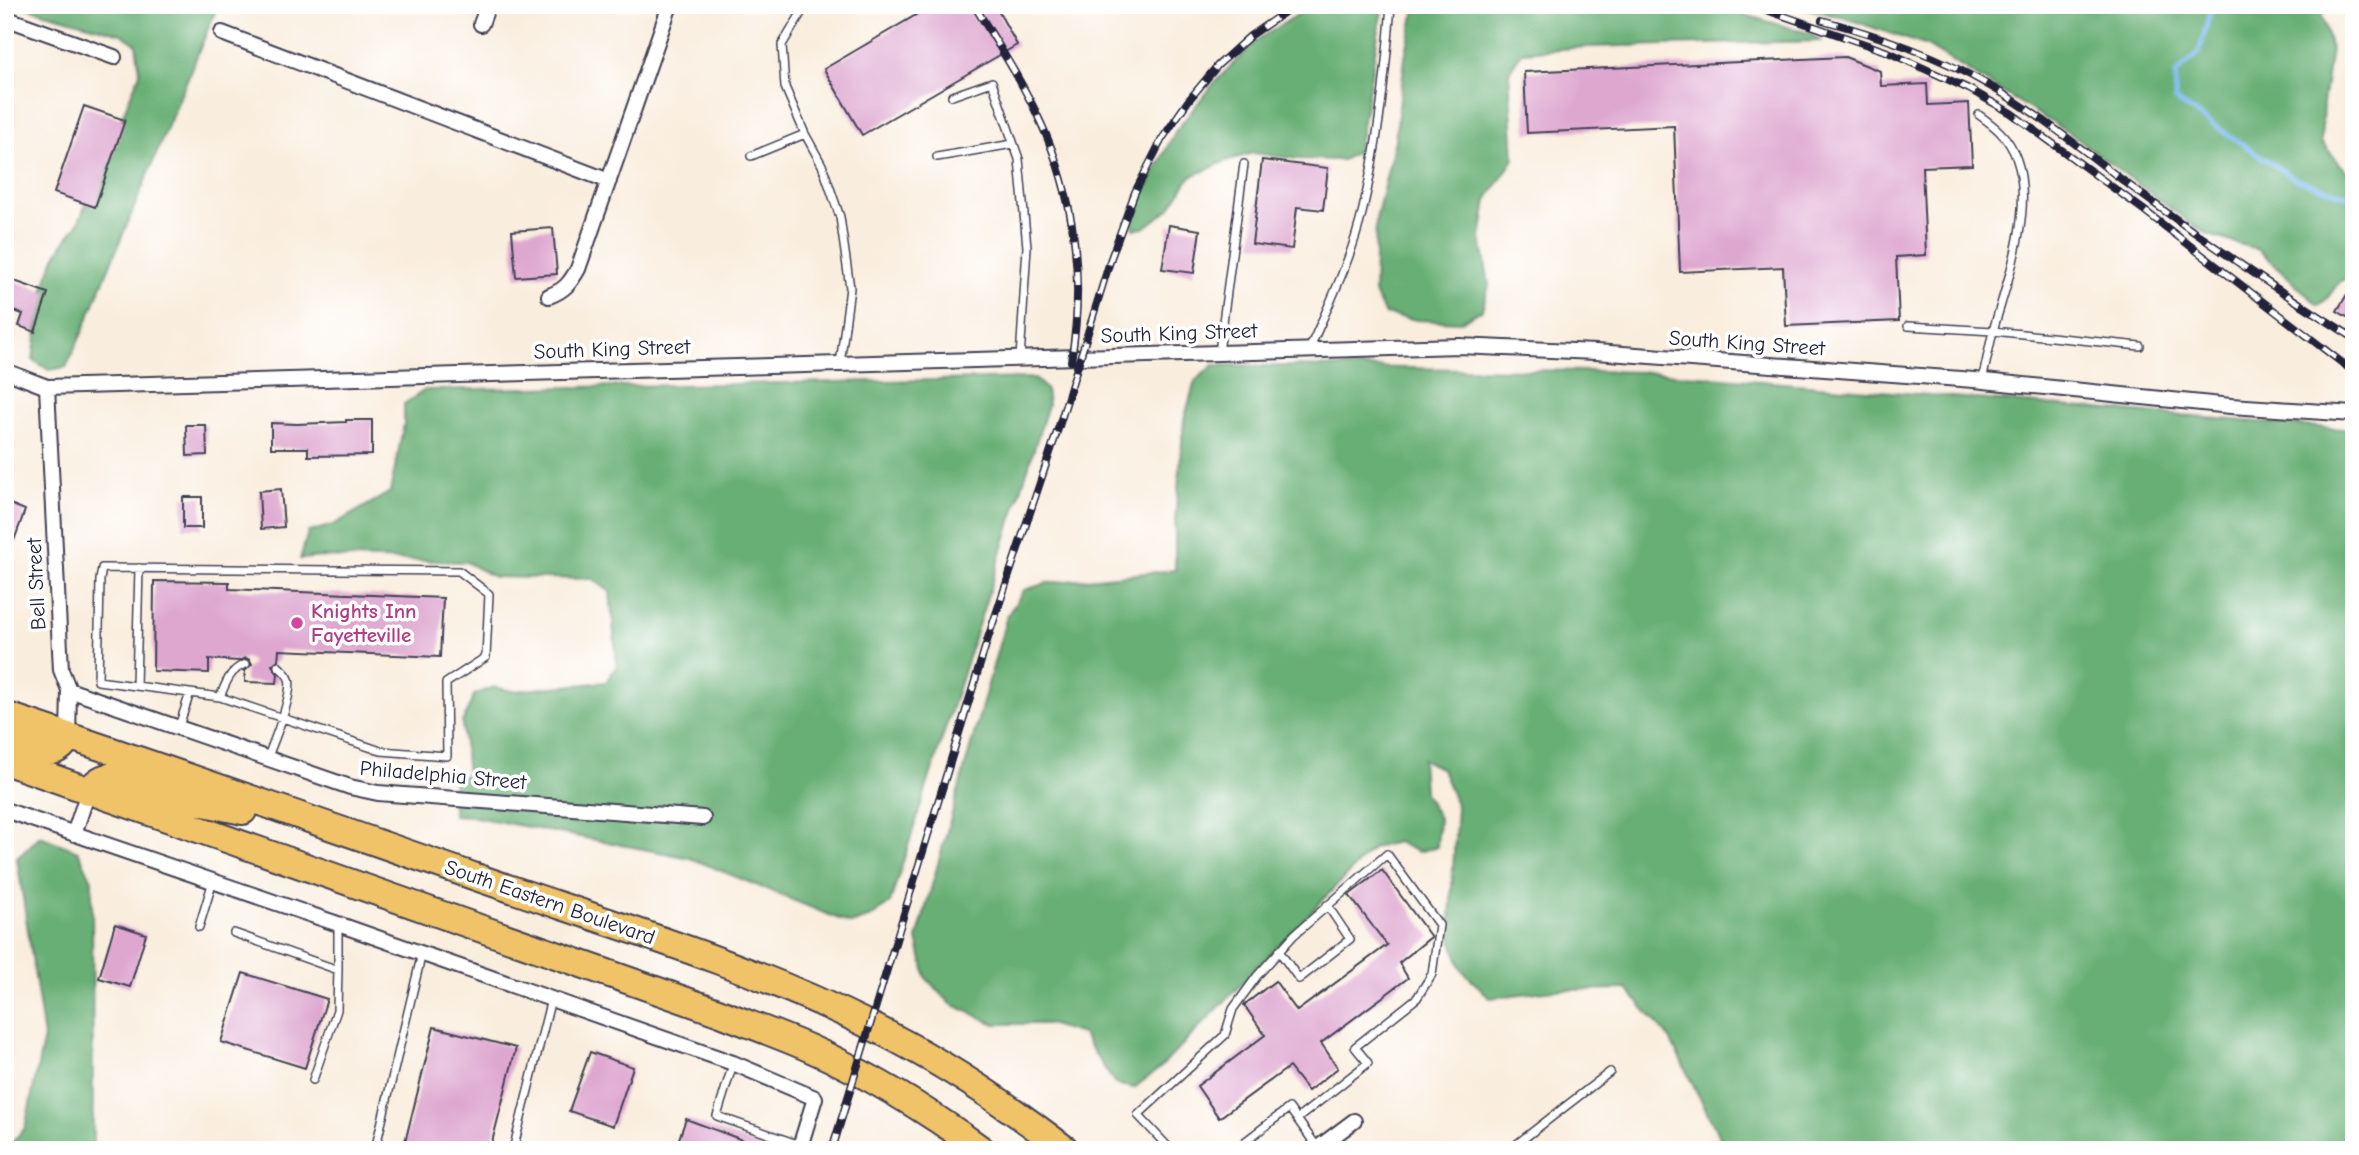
<svg xmlns="http://www.w3.org/2000/svg" width="2359" height="1155" font-family="'Comic Neue',sans-serif">
<style>
.forest{fill:#68af74;stroke:#456858;stroke-width:2}
.lines{fill:none;stroke-linecap:round;stroke-linejoin:round}
.stream{stroke:#80bbf2;stroke-width:5}
.building{fill:#dea7d0}
.lane-casing{stroke:#424053;stroke-width:10}
.street-casing{stroke:#424053;stroke-width:18}
.highway-casing{stroke:#424053;stroke-width:30}
.lane{stroke:#fff;stroke-width:7}
.street{stroke:#fff;stroke-width:14}
.highway{stroke:#f0c369;stroke-width:26}
.rail-casing{stroke:#22223b;stroke-width:8}
.rail{stroke:#fff;stroke-width:5;stroke-dasharray:16;stroke-linecap:butt}
.hotel-dot{fill:#d1479c;stroke:#fff;stroke-width:2.5}
.labels{text-anchor:middle;stroke-width:7;stroke-linejoin:round;paint-order:stroke}
.street-label{font-size:21px;fill:#22223b;stroke:#fff}
.hotel-label{font-size:21px;font-weight:bold;fill:#b23c85;stroke:#fff;text-anchor:start}
</style>
<rect width="100%" height="100%" fill="#fff"/>
<filter id="ink" filterUnits="userSpaceOnUse"><feTurbulence type="fractalNoise" baseFrequency=".0143" numOctaves="2"/><feDisplacementMap in="SourceGraphic" scale="14" xChannelSelector="R" yChannelSelector="G"/><feConvolveMatrix kernelMatrix="1 2 1 2 8 2 1 2 1" color-interpolation-filters="sRGB"/></filter>
<filter id="wash" filterUnits="userSpaceOnUse"><feTurbulence type="fractalNoise" baseFrequency=".00686" numOctaves="4" result="noise"/><feDisplacementMap in="SourceGraphic" scale="28" xChannelSelector="R" yChannelSelector="G"/><feGaussianBlur stdDeviation="1.57" result="paint"/><feColorMatrix in="noise" values="0 0 0 0 0 0 0 0 0 0 0 0 0 0 0 0 0 1.4 0 .05"/><feComposite in="paint" operator="in"/></filter>
<g filter="url(#wash)">
<rect width="100%" height="100%" fill="#f9eddd"/>
<!-- forest -->
<path class="forest" d="M17 5H218L82 333 66 367 49 370 33 360C41 306 39 269 77 226L140 73 136 44 121 34Z
M1313 5H1383L1358 151 1343 160 1298 159 1253 153 1226 161 1190 177 1170 208 1144 228 1134 229 1131 218 1175 132 1214 83 1257 40Z
M1416 5H1710L1809 33 1821 41 1586 47 1522 52 1509 72 1514 159 1487 200 1481 238 1489 285 1482 310 1460 322 1417 320 1385 314 1374 293 1376 219 1395 140 1405 57Z
M1793 5H2319L2331 49 2323 103 2321 142 2348 173 2354 174V275C2329 283 2336 296 2318 305L2259 250 2209 235 2194 226 2071 134 1927 46 1848 19Z
M1214 365 1650 372 2354 430V1150H1726L1670 1039 1627 989 1553 990 1490 998 1461 969 1449 932 1457 807 1442 769 1422 759 1424 793 1439 818 1437 847 1418 852 1397 842 1373 848 1160 1068 1134 1088 1115 1084 1082 1034 1048 1024H995L951 1004 926 978 917 939 1007 616 1024 590 1047 583 1175 570V522L1184 420 1195 381Z
M1034 378 1046 389 1048 405 890 903 871 917 851 924 690 858 470 816 453 815V779L467 775 462 723 474 695 494 687 513 691 606 682 617 665 610 592 593 579 494 577 466 562 321 557 300 559 308 532 333 525 390 492 404 424V404L425 390Z
M40 836 78 851 92 880 93 1150H5L25 1128 44 1037 17 858Z"/>
<g class="lines">
<!-- stream -->
<path class="stream" d="M2212 5 2199 53 2176 74 2175 100 2297 180 2354 198"/>
</g>
<g id="blocks">
<!-- building -->
<path class="building" d="M933 5H995L1017 45 862 135 824 69Z
M1845 57 1880 71 1881 86 1927 84 1928 105 1969 103 1972 165 1922 167 1926 255 1896 257 1899 321 1786 326 1783 267 1680 272 1674 126 1527 133 1524 72Z
M84 106 125 120 95 207 54 193Z
M1262 160 1328 168 1323 210 1297 207 1292 249 1252 244Z
M1169 225 1200 230 1194 273 1162 269Z
M553 228 557 274 516 277 512 231Z
M9 279 48 293 35 332 19 326 23 314 5 308V290Z
M2354 283V321L2337 311Z
M346 420H372V455L308 456V448H271V423L297 424 346 422Z
M186 425H206L207 455 187 456Z
M281 489 284 527 261 529 259 491Z
M183 497H202V528H183Z
M10 504 25 510 7 560H5V518Z
M154 581 229 582V589L443 598 440 657 279 650 278 660 272 665 278 674 277 683 245 682V671L252 664 250 660 246 658 238 661 209 659V673L153 671Z
M1382 870 1431 937 1399 963 1408 978 1321 1043 1338 1068 1308 1091 1289 1067 1219 1118 1197 1086 1265 1035 1244 1005 1275 981 1297 1011 1387 945 1349 895Z
M115 924 146 934 130 987 99 978Z
M243 973 327 999 305 1068 221 1042Z
M434 1027 516 1048 490 1150H403Z
M590 1052 633 1067 613 1126 569 1111Z
M686 1119 764 1148V1150H675Z"/>
</g>
</g>
<g filter="url(#ink)">
<use href="#blocks" fill-opacity="0" stroke="#424053" stroke-width="2"/>
<g class="lines">
<defs>
<path id="lane" d="M806 5 782 45 785 87 805 134 822 165 840 217 850 288 840 364
M952 96 992 82 1019 159 1027 247 1020 359
M1979 115C1986 120 1994 126 2000 132 2047 179 2008 277 1993 331L2140 346
M751 156 805 134
M937 157 1013 144
M1908 326 1993 331 1982 381
M1309 350C1329 304 1352 258 1363 209 1378 145 1386 71 1391 5
M1219 352 1244 164
M102 568 459 571 489 594 486 657 446 683 447 756 381 751 220 697 98 681 100 580Z
M136 686 139 568
M220 697C226 683 230 669 246 664
M178 729 190 693
M267 759C273 743 294 694 289 679 287 673 282 670 278 666
M199 927 213 881
M234 933 338 970V924
M1279 951 1299 979 1350 939 1327 905
M733 1064 717 1116 800 1145
M313 1080 337 1010 338 970
M375 1150 422 953
M513 1150 551 999
M1171 1150 1138 1115 1225 1035 1233 1009 1257 976 1294 935 1387 854 1439 925 1432 974 1417 998 1355 1047 1368 1063 1297 1119
M1234 1150 1289 1108 1318 1148
M1509 1150 1610 1072"/>
<path id="street" d="M5 18 114 57
M481 24 488 5
M222 33 609 181
M549 296C565 290 570 283 578 269L670 5
M5 371 47 387 1459 346 1596 352 1974 380 2231 406 2354 414
M47 387 61 670 69 690 68 736
M69 690 350 787 378 793 703 818
M5 810 338 924 733 1063 815 1098 799 1150
M74 834 88 792
M1315 1150 1354 1121"/>
<path id="highway" d="M5 715C163 767 319 823 476 877 608 923 745 963 871 1026 940 1060 1005 1103 1066 1150
M5 737C26 745 58 765 68 736
M5 761 718 1012C748 1024 779 1035 809 1048 870 1075 928 1111 982 1150
M88 792C96 781 102 777 115 776L180 798 243 811"/>
</defs>
<!-- lane casing -->
<use href="#lane" class="lane-casing"/>
<!-- street casing -->
<use href="#street" class="street-casing"/>
<!-- highway casing -->
<use href="#highway" class="highway-casing"/>
<!-- lane -->
<use href="#lane" class="lane"/>
<!-- street -->
<use href="#street" class="street"/>
<!-- highway -->
<use href="#highway" class="highway"/>
<defs>
<path id="rail" d="M974 5C997 43 1022 81 1040 121 1075 196 1085 280 1071 361
M1752 5 1888 52 1969 89 2011 113 2145 211 2354 372
M1822 20C1880 36 1937 55 1990 86 2041 115 2086 153 2133 188 2205 241 2278 291 2354 338
M832 1150 988 638 1059 426 1111 258 1135 192 1162 139 1188 101 1218 65 1250 36 1295 5"/>
</defs>
<!-- rail casing -->
<use href="#rail" class="rail-casing"/>
<!-- rail -->
<use href="#rail" class="rail"/>
</g>
</g>
<!-- markers -->
<circle class="hotel-dot" cx="297" cy="623" r="7"/>
<g class="labels">
<!-- street labels -->
<g class="street-label">
<text transform="translate(1179 333) rotate(-2)" y="7">South King Street</text>
<text transform="translate(1747 343) rotate(4)" y="7">South King Street</text>
<text transform="translate(612 349) rotate(-2)" y="7">South King Street</text>
<text transform="translate(36 584) rotate(-93)" y="7">Bell Street</text>
<text transform="translate(443 775) rotate(5)" y="7">Philadelphia Street</text>
<text transform="translate(550 902) rotate(19)" y="7">South Eastern Boulevard</text>
</g>
<!-- hotel labels -->
<g class="hotel-label">
<text x="311" y="618">Knights Inn<tspan x="311" dy="24">Fayetteville</tspan></text>
</g>
</g>
<!-- margin -->
<rect width="2359" height="1155" fill="none" stroke="#fff" stroke-width="28"/>
</svg>
